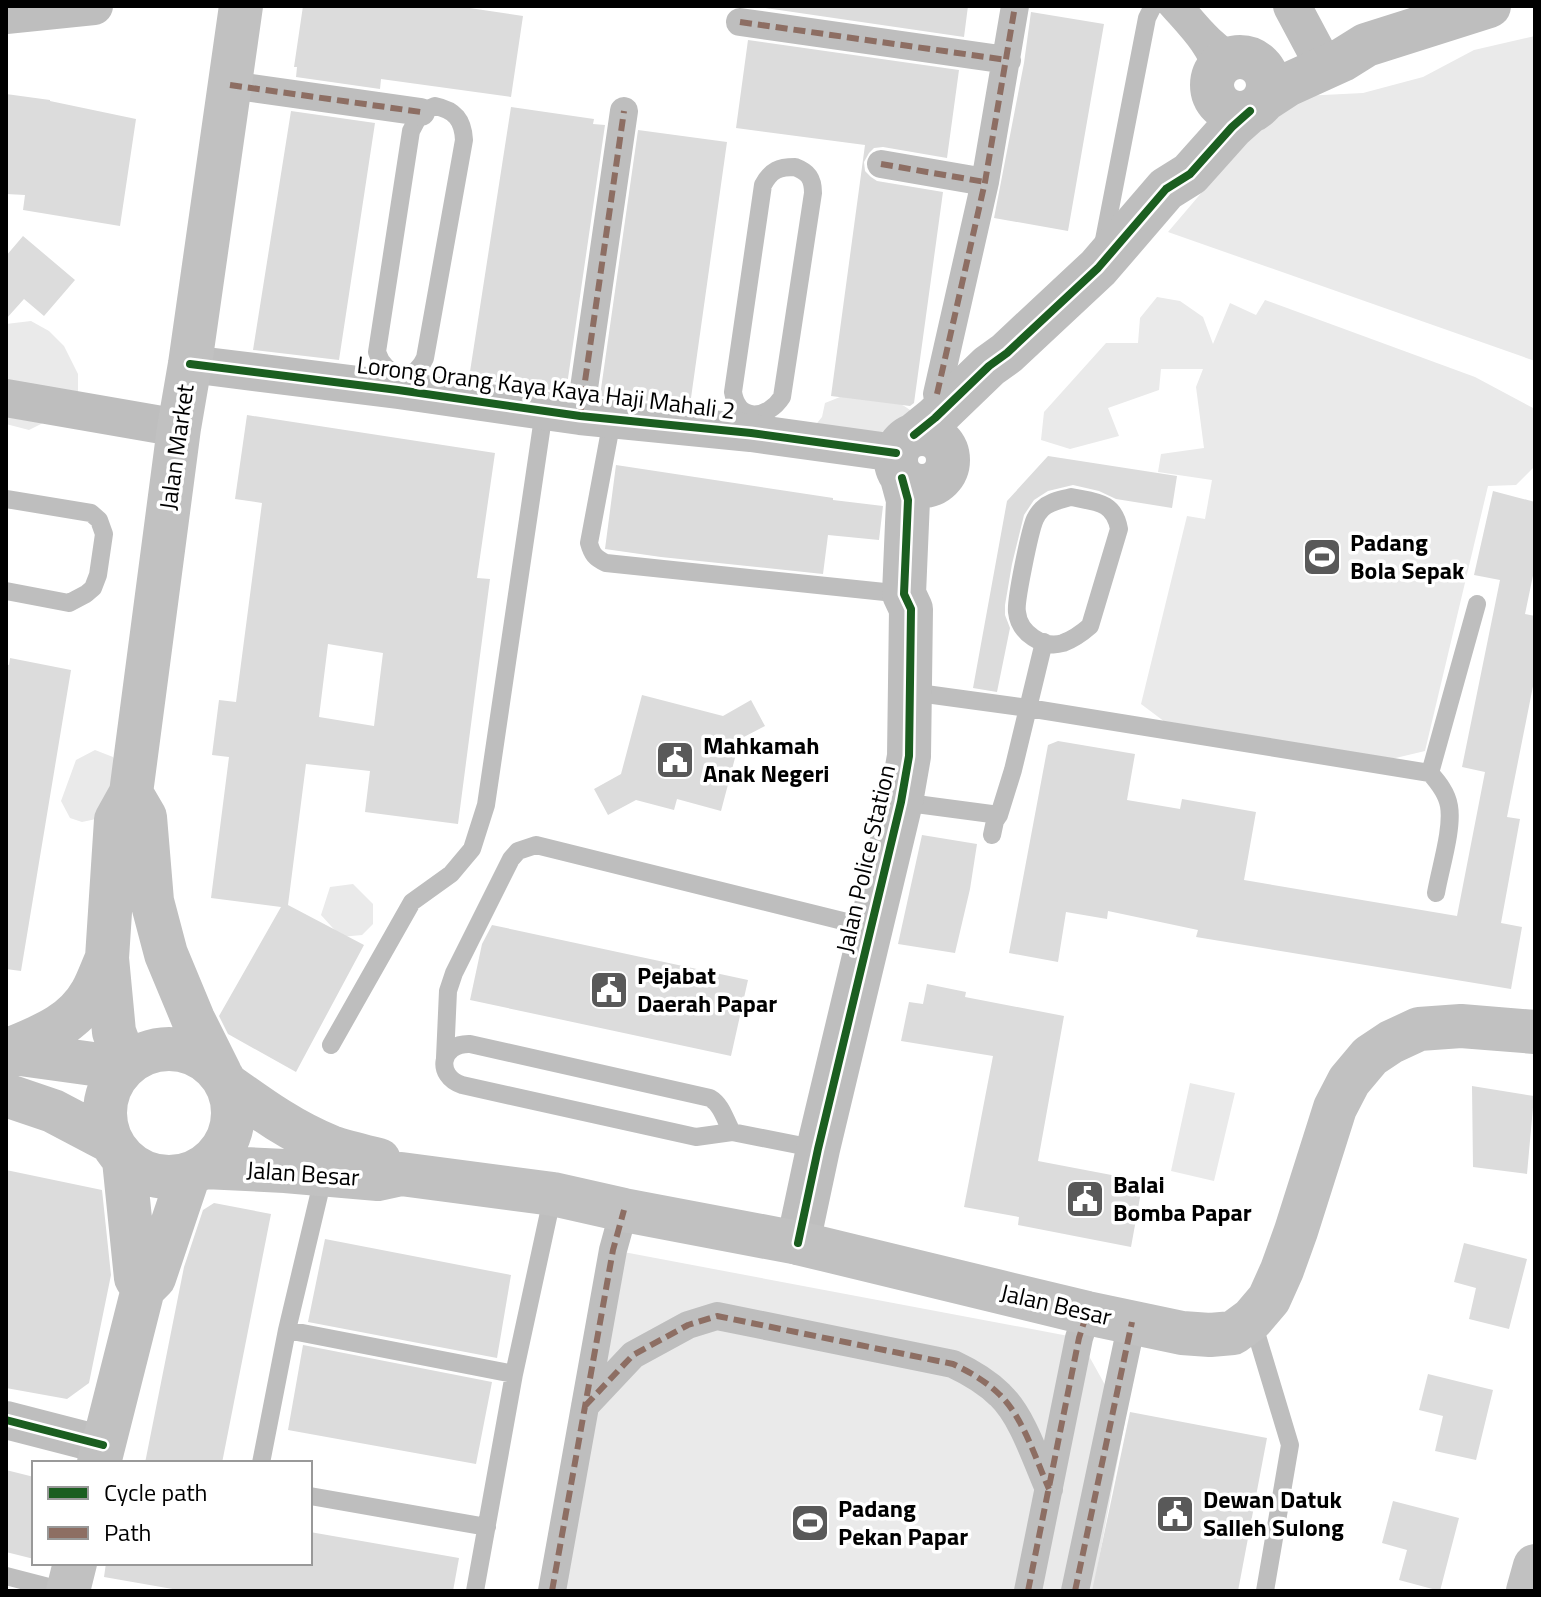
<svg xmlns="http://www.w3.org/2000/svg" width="1541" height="1597" font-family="'Titillium Web',sans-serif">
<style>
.green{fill:#eaeaea}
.building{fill:#dcdcdc;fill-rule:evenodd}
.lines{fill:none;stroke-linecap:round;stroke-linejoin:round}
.service{stroke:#bebebe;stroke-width:18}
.pedestrian{stroke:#bebebe;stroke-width:28}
.minor{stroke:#bebebe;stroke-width:38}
.tertiary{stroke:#bebebe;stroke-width:44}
.secondary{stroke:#c1c1c1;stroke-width:44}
.quiet{stroke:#8d6e63;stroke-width:6;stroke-dasharray:12 6;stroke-linecap:butt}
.cycleway-casing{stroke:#fff;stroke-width:13}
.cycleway{stroke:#1b5e20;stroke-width:8}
.labels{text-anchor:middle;stroke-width:7;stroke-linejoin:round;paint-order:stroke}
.street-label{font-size:24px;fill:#000;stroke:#fff}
.poi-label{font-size:24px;font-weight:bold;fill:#000;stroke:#fff;text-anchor:start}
</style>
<rect width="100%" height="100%" fill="#fff"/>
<!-- green -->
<path class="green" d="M1535 36V361L1168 232 1283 97 1363 93 1423 77 1474 50Z
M1157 297 1180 301 1203 317 1213 344 1230 303 1256 315 1265 300 1475 377 1535 409V466L1516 485 1488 486 1425 751 1383 761 1165 722 1141 704 1187 516 1205 519 1212 480 1158 472 1161 454 1204 448 1196 387 1203 369H1161L1159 390 1108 408 1119 436 1070 449 1041 440 1044 412 1106 343H1138L1140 318Z
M31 321 49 331 64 346 78 374V393L67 411 29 430 6 424V324Z
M840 397C865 397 894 395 914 413 921 420 925 432 930 441L813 428 822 417 825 403Z
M95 750 113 757 119 767 96 819 82 822 70 818 61 801 76 760Z
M353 884 373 904V924L362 935 341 937 321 915 330 887Z
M1190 1083 1235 1093 1214 1181 1171 1171Z
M613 1250 1079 1338 1125 1421 1093 1591H539Z"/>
<!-- building -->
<path class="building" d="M303 6H456L523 16 511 97 381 79 380 89 296 77 297 67H294Z
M752 6H968L964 37Z
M1031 12 1104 24 1068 231 994 218 1024 63Z
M748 40 959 70 947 158 883 147 874 148 869 153 864 162 865 171 871 177 877 181 943 192 914 403 910 406 831 396 865 145 736 128Z
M6 94 50 100V101L136 119 120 226 23 210 25 195 6 194Z
M511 107 594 119 593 124 605 125 566 392 469 378Z
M291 111 375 123 339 360 253 350Z
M638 130 727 142 690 405 600 396Z
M23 236 75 280 44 316 24 299 6 319V256Z
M247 415 495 453 477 578 490 579 458 824 365 812 370 771 306 764 288 905 364 945 296 1072 228 1034 219 1016 281 907 211 898 229 757 212 755 219 700 236 702 262 503 235 499ZM328 644 383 653 374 726 319 717Z
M1048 456 1177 476 1172 508 1116 499 1099 491 1073 485 1048 491 1034 500 1024 515 1012 564 1005 605V615L1010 628 997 692 973 688 1007 501Z
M616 465 833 498V500L883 506 879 540 828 535 823 574 661 557 605 549Z
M1493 491 1535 502V566L1525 614 1535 616V676L1507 817 1520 819 1501 923 1522 927 1511 989 1196 937 1198 930 1108 911 1107 919 1066 912 1058 962 1009 953 1048 745 1058 741 1135 754 1127 800 1180 809 1182 799 1256 812 1244 880 1457 916 1485 772 1462 767 1500 580 1474 575Z
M10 658 71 670 21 971 6 969V664L9 665Z
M642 695 723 716 751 700 765 726 740 739 721 811 677 799 674 810 636 800 608 815 594 789 621 774Z
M922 835 977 844 970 889 955 953 898 944Z
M492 925 748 980 731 1056 470 1000 482 944Z
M927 984 966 992 965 997 1064 1016 1038 1161 1143 1181 1131 1247 1018 1225 1019 1217 964 1207 993 1056 901 1041 909 1002 923 1004Z
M1472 1086 1534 1096 1527 1174 1473 1167Z
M6 1170 102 1190 111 1275 89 1383 67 1399 6 1388Z
M214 1203 271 1214 222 1463H145L184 1267 203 1210Z
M325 1239 511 1275 497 1358 308 1322Z
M1464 1243 1527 1259 1509 1329 1469 1319 1476 1288 1454 1282Z
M303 1345 492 1382 476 1464 288 1430Z
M1428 1374 1493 1390 1476 1460 1435 1451 1443 1416 1419 1410Z
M1130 1412 1267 1438 1238 1591H1092Z
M6 1470 34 1477V1559L6 1552Z
M1393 1501 1459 1518 1440 1591 1399 1580 1407 1550 1382 1543Z
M310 1532 459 1558 453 1591H184L104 1577 106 1563H310Z"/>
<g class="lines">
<!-- service -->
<path class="service" d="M1166 6C1185 28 1207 48 1214 77
M1186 6C1203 26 1218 45 1243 57
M435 106C455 110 463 120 464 140L425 358C413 385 385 377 377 352L411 131 421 112Z
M795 167C808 172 813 178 813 193L782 397C768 419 738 423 733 392L763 185C771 170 779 167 795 167Z
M1103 245 1147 18 1153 6
M612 420 589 543C592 554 595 558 606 563L904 594
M1071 497C1095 502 1114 501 1119 529L1090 626C1082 633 1074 639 1063 643 1043 649 1019 633 1017 612 1015 602 1030 530 1035 519 1037 515 1039 512 1042 509 1050 501 1061 500 1071 497Z
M6 499 91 513 99 520 104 534 98 575 93 588 86 594 69 603 6 591
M911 692 1028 708 1430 773C1438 782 1447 793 1449 806 1453 829 1440 869 1436 893
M1430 773 1477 604
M901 802 999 815
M992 835 995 821 999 815 1013 770 1044 642
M331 1045 412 902 451 874 472 849 486 805 544 411
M445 1058 448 991 454 973 511 859 518 851 536 845 871 928
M732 1132C725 1120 722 1105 710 1098L470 1044C440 1043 435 1076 462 1085L696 1137 732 1132 818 1149
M1252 1319 1290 1445 1265 1591
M287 1330 514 1374
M261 1463 287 1330 324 1174
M310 1496 487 1527
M6 1576 64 1591
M475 1591 514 1374 553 1194"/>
<!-- pedestrian -->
<path class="pedestrian" d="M740 22 1007 60
M230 85 421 112
M881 164 985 182
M937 394 985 182 1015 6
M580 416 624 111
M585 1406 633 1355 688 1325 717 1316 953 1364C970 1372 987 1382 1000 1395 1023 1417 1036 1460 1049 1489
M552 1591 613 1250 624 1210
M1028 1591 1079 1338 1087 1313
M1075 1591 1132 1322"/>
<!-- minor -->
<path class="minor" d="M1292 6 1316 51
M6 15 94 6
M190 364 398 390 580 416 751 433 896 453
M6 398 179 428
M6 1420 103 1445"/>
<!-- tertiary -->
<path class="tertiary" d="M1212 85a28 28 0 1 1 56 0a28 28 0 1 1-56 0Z
M1264 100 1287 85 1342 60 1366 45 1489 6
M896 460a26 26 0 1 1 52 0a26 26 0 1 1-52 0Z
M914 435 935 418 989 366 1007 353 1098 268 1166 189 1190 174 1232 127 1250 111
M798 1243 818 1149 901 802 909 756 911 609 904 594 908 500 902 478"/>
<!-- secondary -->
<path class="secondary" d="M131 793 145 817 152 901 166 954 193 1019 220 1073
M105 1113a64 64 0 1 1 128 0a64 64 0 1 1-128 0Z
M6 1051C39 1037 73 1026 92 992 98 981 102 969 107 958
M6 1052 122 1068
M126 1064 114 1032 107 958 116 820 131 793 179 428 190 364 241 6
M229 1086C261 1109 293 1132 331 1147 346 1152 363 1156 379 1160
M6 1095 53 1111 110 1141
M124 1160 136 1278 143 1289
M204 1167 285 1171 378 1179 401 1174 553 1194 624 1210 798 1243 1087 1313 1182 1333 1210 1335 1233 1333 1252 1319 1269 1299 1282 1270 1296 1231 1335 1108 1349 1081 1370 1056 1391 1042 1419 1029 1461 1026 1535 1032
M99 1463 143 1289 154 1278 189 1174
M68 1591 75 1563
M1528 1591 1535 1566"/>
<!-- quiet -->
<path class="quiet" d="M740 22 1007 60
M230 85 421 112
M881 164 985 182
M937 394 985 182 1015 6
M580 416 624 111
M585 1406 633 1355 688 1325 717 1316 953 1364C970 1372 987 1382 1000 1395 1023 1417 1036 1460 1049 1489
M552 1591 613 1250 624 1210
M1028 1591 1079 1338 1087 1313
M1075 1591 1132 1322"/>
<defs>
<path id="cycleway" d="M190 364 398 390 580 416 751 433 896 453
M914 435 935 418 989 366 1007 353 1098 268 1166 189 1190 174 1232 127 1250 111
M798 1243 818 1149 901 802 909 756 911 609 904 594 908 500 902 478
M6 1420 103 1445"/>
</defs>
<!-- cycleway casing -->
<use href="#cycleway" class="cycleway-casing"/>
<!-- cycleway -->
<use href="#cycleway" class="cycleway"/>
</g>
<!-- icons -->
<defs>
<symbol id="stadium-square" viewBox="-11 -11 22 22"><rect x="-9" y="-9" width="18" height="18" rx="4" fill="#595959" stroke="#fff"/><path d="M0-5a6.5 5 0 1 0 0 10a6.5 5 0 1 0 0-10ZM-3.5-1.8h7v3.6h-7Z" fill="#fff"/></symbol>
<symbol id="civic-square" viewBox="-11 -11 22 22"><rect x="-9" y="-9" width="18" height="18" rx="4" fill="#595959" stroke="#fff"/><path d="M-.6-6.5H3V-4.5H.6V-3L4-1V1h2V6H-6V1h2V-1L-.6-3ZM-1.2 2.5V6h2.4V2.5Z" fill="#fff"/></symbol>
</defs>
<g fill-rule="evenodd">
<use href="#stadium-square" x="1300" y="535" width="44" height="44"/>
<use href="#civic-square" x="653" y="738" width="44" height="44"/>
<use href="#civic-square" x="587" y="968" width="44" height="44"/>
<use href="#civic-square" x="1063" y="1177" width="44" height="44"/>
<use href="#civic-square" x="1153" y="1492" width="44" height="44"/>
<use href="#stadium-square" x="788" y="1501" width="44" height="44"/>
</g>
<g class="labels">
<!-- street labels -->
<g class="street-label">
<text transform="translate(546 388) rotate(7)" y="8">Lorong Orang Kaya Kaya Haji Mahali 2</text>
<text transform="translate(177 447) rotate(-82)" y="8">Jalan Market</text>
<text transform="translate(866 859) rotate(-77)" y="8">Jalan Police Station</text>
<text transform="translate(303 1174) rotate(4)" y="8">Jalan Besar</text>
<text transform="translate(1056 1305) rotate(13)" y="8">Jalan Besar</text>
</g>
<!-- poi labels -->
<g class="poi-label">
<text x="1350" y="551">Padang<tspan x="1350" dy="28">Bola Sepak</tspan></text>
<text x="703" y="754">Mahkamah<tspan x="703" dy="28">Anak Negeri</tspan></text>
<text x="637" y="984">Pejabat<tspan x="637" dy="28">Daerah Papar</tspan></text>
<text x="1113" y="1193">Balai<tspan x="1113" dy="28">Bomba Papar</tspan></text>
<text x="1203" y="1508">Dewan Datuk<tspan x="1203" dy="28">Salleh Sulong</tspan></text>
<text x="838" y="1517">Padang<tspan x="838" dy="28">Pekan Papar</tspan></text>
</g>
</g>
<!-- border -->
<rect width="1541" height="1597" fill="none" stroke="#000000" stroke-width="16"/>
<!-- legend -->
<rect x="32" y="1461" width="280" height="104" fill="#ffffff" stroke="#999999" stroke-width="2"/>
<rect x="48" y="1487" width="40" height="12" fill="#1b5e20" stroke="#999999" stroke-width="2"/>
<text x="104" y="1501" font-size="24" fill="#000000">Cycle path</text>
<rect x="48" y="1527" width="40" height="12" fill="#8d6e63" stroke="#999999" stroke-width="2"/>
<text x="104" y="1541" font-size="24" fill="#000000">Path</text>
</svg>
